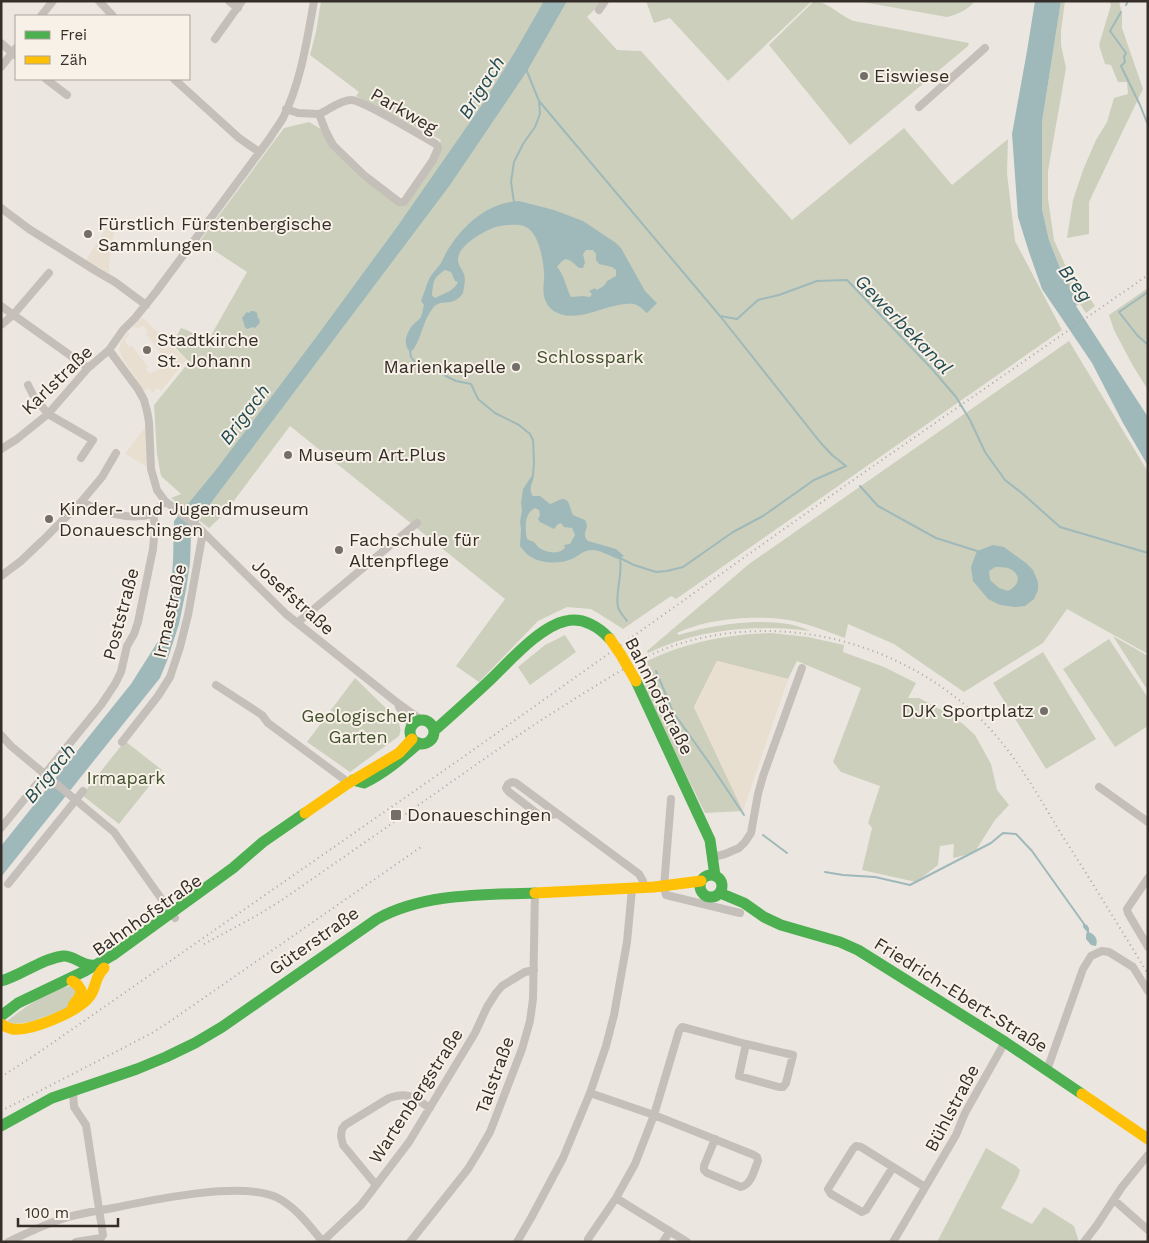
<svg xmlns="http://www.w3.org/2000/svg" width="1149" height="1243" font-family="'Work Sans',sans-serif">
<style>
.green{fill:#cccfbc}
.plaza{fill:#e9dfd1}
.water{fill:#9fb9ba;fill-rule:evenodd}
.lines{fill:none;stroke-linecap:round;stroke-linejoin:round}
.stream{stroke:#9fb9ba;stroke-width:2}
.street{stroke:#c4bfb9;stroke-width:8}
.fast{stroke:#4caf50;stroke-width:11}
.slow{stroke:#ffc107;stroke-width:11}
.rail{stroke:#aca7a3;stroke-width:2;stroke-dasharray:1 4;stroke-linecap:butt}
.slow-bridge{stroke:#ffc107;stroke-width:11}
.poi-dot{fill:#746e68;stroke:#f8f1e8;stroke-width:2}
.labels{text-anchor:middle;stroke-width:4;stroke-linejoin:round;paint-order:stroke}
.poi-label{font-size:18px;fill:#342d28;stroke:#f8f1e8;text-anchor:start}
.street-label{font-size:18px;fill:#342d28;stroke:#f8f1e8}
.park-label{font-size:18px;fill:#42502f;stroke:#f8f1e8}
.water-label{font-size:19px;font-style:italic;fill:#224c52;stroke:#f8f1e8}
</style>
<rect width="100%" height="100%" fill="#ece6e0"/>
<!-- green -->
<path class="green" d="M321 1H603L587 17 617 50 641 51 792 220 904 128 952 185 1008 139 1007 173 1015 241 1062 330 676 599 671 596 623 629 609 620 591 609 567 607 538 621 479 682 456 666 505 599 290 426 224 514 209 528 171 498 181 494 161 476 157 454 154 405 189 362 172 344 181 328C187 330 192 332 196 336 200 340 200 343 205 346L247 272 200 241 284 128 309 122 326 132 365 176 404 202 438 148 441 140 356 96 359 92 310 55 316 32Z
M646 1H812L728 81 670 18 654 23Z
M814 1C827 1 840 16 854 21L969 43 968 46 850 145 769 45Z
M857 1H975C967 10 959 14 947 17Z
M1061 1H1065L1061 31V45L1066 68 1048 171V199L1054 240 1070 276 1089 297 1095 306 1086 313 1080 304 1076 306 1049 240 1042 209V122Z
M1109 1H1119L1122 14V28L1143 89 1118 141 1089 202V234L1067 238 1073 200 1083 170 1096 140 1107 122 1114 98 1128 94 1127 82H1118L1111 65 1105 64 1099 45 1111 5Z
M1148 288V390L1133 366 1114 330 1109 315Z
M1069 341 1148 472V654L1067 609 1043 643 964 692 894 644 848 624 845 638C829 632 811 625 794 621 761 614 707 618 677 633L679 635C713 624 778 614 810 631 756 624 698 629 648 653L647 651 749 564Z
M771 633 808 637 844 645 843 652 884 667 916 683 908 698H919L947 713 963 724 975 735 991 764 997 790 1009 805 995 820 974 853 953 858 954 844 940 846 938 865 916 882 862 870 872 828 868 823 880 786 841 772 833 762 861 688 797 661 788 679 717 661 694 707 743 811 705 813 674 750 643 684 646 673 641 664C682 643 726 634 771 633Z
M565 635 576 652 530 685 518 667 545 645Z
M1113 636 1148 656V691Z
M1109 639 1148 698V726L1115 747 1063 669Z
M1043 652 1096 739 1046 769 993 683Z
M355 678 397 719C400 726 402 729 399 736L350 772 307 742Z
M125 741 162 770 119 824 82 795Z
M72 986 80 992 67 1009 30 1022 13 1024 7 1021C26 1007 49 988 72 986Z
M986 1148 1016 1166 1020 1170 1018 1177 1001 1208 1032 1224 1044 1207 1074 1226 1079 1242H937Z"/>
<!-- plaza -->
<path class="plaza" d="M110 222 115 225 109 265 110 274 86 260Z
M142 317 186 360 161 391 157 388 153 393 148 388 144 391 122 357 119 349 121 342 128 332 129 336 125 339V341L129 347 131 345 148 367 146 369 150 374 156 370 157 371 169 359 168 356 165 354 163 355 146 334 148 332 144 326H142L138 329 135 327 131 328Z
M149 422 151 469 125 454Z
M717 661 788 679 743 811 694 707Z"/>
<!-- water -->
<path class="water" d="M544 1H567L527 71 450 185 204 512 191 535 190 563 186 590 179 624 167 661 160 678 1 877V846L131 684 162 635 170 602 173 561 174 521 215 471 266 404 317 336 397 227 484 102 516 50Z
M1035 1H1061L1042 122V209L1049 240 1061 270 1076 298V306L1148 417V466L1123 423 1092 363 1042 289 1029 252 1018 217 1012 134 1027 51Z
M519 201 554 210 583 221 616 243 621 248 645 291 657 303 647 313C643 310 639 305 634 304 611 301 583 322 560 314 554 312 548 307 546 302 541 292 545 281 544 272 543 259 539 234 526 227 520 224 514 225 507 225 502 226 497 226 493 228 482 232 457 247 458 260 458 265 462 269 464 274 466 280 464 287 463 293 461 296 458 299 454 301 447 304 439 300 433 308 423 320 422 337 413 350L410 351C402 345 407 332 412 326 415 322 419 320 421 317 422 313 423 309 424 305L421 301C424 294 426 286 429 279 432 273 437 269 441 263 443 260 444 256 446 253 462 226 486 203 519 201ZM586 250H593L596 254V260L599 264 612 267 616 270V276L607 281C605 286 601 288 596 290L595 288 589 291 592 294 590 297 583 296 571 297C566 288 564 274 557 267L562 261 566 259 571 261 579 268H583L585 263 583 254ZM445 270 451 272 455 281 458 282C454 291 443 294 435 298L432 295C434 281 432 279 445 270Z
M251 311H254L257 313 258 318 260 320 259 324 255 328 253 327 247 329 245 327 242 318 247 312 249 313Z
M533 474H534C534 482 527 489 533 496H540L550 504C554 503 558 500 562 499 570 498 570 510 573 515L585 520C586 521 587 525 587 526 586 532 582 535 588 541L616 549 624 556 618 559C610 556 600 550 592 550 582 551 581 554 574 558 560 565 540 564 528 555 525 553 523 549 520 546L521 529 520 522 522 510 521 503 523 489ZM535 508 539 510 540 515 538 519 540 522 554 529 558 524 561 523 564 527 572 528 575 535 570 544 564 545 565 548C558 555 546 553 538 547 537 546 536 544 535 543 533 541 530 541 527 539 525 529 524 513 535 508Z
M993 545 1004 547 1026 563 1033 570 1038 582V590L1034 599 1025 606 1015 607 1000 605 988 599 973 581 971 567 977 551ZM995 567C1000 567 1005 567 1008 568 1022 574 1020 585 1008 591L999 588 990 580 989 571Z
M1083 923 1087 925 1089 928V932C1096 935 1098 940 1096 946L1091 945 1086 939V935L1087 932 1083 927Z"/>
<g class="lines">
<!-- stream -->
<path class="stream" d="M1126 5 1128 1
M1121 12 1110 31 1126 53 1124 57 1125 62 1121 66 1140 105 1148 125
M526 69 539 101 720 316 737 319 758 300 779 295 817 281 847 280 932 369 956 397 970 420 985 452 1005 480 1023 494 1060 527 1148 553
M514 202 511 182 514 162 523 144 535 127 540 114 539 101
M1148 292 1119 312 1137 335 1148 345
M410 351 411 357 415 362 421 364H433L446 376 456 381 471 384 478 399 495 413 519 425 530 434 533 440 534 462 533 475
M860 486 878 506 936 538 977 551
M620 558 634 565 656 572 667 571 683 567 733 532 763 516 814 480 846 466 832 455 820 442 720 316
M620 558C623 574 615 592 618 607 619 612 624 616 627 621
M656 671 673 712 710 764 744 815
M763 835 787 853
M825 872 843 875 875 877 910 885 991 843 1003 833 1016 834 1032 851 1084 924"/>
<!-- street -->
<path class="street" d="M99 1 113 16
M229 1 238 8
M599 10 605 1
M41 16 53 1
M215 39 242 1
M1 43 15 55
M1 67 16 48
M46 79 67 95
M174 79 239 138 259 152
M919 107 985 48
M286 109 298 113 319 114 326 132 333 145 365 176 399 202H404L433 160 438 148 436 144C423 137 361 99 351 100 340 100 329 110 319 114
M1 208 29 229 96 271 115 282 146 305
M1 306 88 368
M1 325 13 315 49 273
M109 350 138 389 144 400 147 411 149 422 151 469 157 490 165 501 198 527 286 614 395 701 420 719
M28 385 33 395 48 414 93 440 81 458
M1 449 17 439 48 414 88 368 109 350 123 330 135 318 156 292 270 138C274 131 279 125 283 118 301 82 307 40 314 1
M81 502C104 512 128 521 153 514
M1 576 21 561 42 541 81 502 102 477 116 453
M297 623 417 523
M216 685 262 715 268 723 345 780 347 784
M399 707 412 726
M1 735 11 746 114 832 175 918
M122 742 158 696 170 677 180 647 188 615 203 532
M1099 787 1148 822
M671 799 664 887 666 895 740 913
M557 814 543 816 539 815 509 792 506 788 508 784 512 782 516 783 639 874 643 881 644 888
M1 828 101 705 115 684 121 672 127 646 134 634 138 622 153 549 155 526 153 514 165 501
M713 857 725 854 739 848 745 842 751 833 758 794 763 776 802 668
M1148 878 1127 909 1128 913 1148 947
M8 884 83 791
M1047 1070 1083 969 1091 956 1102 951 1109 952 1133 967 1148 991
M73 1091 74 1107 86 1125 103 1235 101 1238 76 1242
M715 1139 704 1166V1170L707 1173 741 1187C752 1184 754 1170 758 1161L757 1157 754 1155 654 1115 679 1031 682 1027 686 1028 746 1044 793 1055 786 1083 783 1087H779L739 1076 746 1044
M893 1167 866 1210 862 1212 831 1194 828 1189 853 1149 856 1146 861 1147 925 1187
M376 1185 343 1145 341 1136 342 1129 345 1125 389 1098C409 1091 414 1098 430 1108
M616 1198 687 1242
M1114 1200 1148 1230
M588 1239 616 1198 635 1164 654 1115 590 1093
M8 1242C27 1233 45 1224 65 1218 80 1213 97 1211 113 1208 152 1200 240 1181 276 1197 296 1207 309 1225 323 1242
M322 1242 361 1205 409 1142 475 1033 487 1007 496 993 502 986 515 978 525 972 534 970
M410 1242 468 1169 479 1151 490 1132 522 1049 530 1021 533 999 535 892
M517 1242 531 1218 563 1158 590 1093 606 1046 614 1015 627 942 632 889
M663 1242 670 1231
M893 1242 956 1135 965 1113 1005 1042
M1084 1242 1097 1225 1122 1187 1148 1155"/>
<!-- fast -->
<path class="fast" d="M636 681 710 840 715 876
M410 732a12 12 0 1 1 24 0a12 12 0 1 1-24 0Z
M435 730C453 714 471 698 489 681 508 663 540 626 566 621 583 617 599 627 610 639
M353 780 364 783C385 773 402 758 419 743
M700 886a11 11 0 1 1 22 0a11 11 0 1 1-22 0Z
M720 893 744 903 764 917 781 925 840 942 858 950 1005 1042 1082 1094
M1 981C22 975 41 959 63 956 75 955 81 967 96 965
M1 1016 18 1003 85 971 113 955 233 868 263 842 305 813
M1 1126 52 1098 137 1069 166 1057 195 1043 222 1027 377 919C424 893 482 895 535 893"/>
<!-- slow -->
<path class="slow" d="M305 813 347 784 399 753 412 739
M535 893 654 887 701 881
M72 981 77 984 81 990 80 996 73 1006
M1 1024C4 1026 8 1028 12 1029 30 1032 80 1011 90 996 97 986 94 978 104 968
M1082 1094 1148 1139"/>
<!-- rail -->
<path class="rail" d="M204 944 256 916 282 900C321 873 361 845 400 818 449 784 497 749 546 717 570 702 593 687 617 673 638 661 660 649 682 643 792 610 915 647 992 731 1019 761 1039 797 1060 832 1090 879 1119 926 1148 974
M1 1077 38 1053 459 760 846 485 1148 275
M1 1111 152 1033 172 1020 421 847"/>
<!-- slow-bridge -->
<path class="slow-bridge" d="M610 639 621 655 636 681"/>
</g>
<!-- markers -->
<g class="poi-dot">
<circle cx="864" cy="76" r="5"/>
<circle cx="88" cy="234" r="5"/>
<circle cx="147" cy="350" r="5"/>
<circle cx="516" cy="367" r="5"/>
<circle cx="288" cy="455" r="5"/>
<circle cx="49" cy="519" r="5"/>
<circle cx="339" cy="550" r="5"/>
<circle cx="1044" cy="711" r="5"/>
<rect x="390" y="809" width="12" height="12" rx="2.5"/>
</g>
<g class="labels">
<!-- poi labels -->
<g class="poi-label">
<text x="874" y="82">Eiswiese</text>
<text x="98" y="230">Fürstlich Fürstenbergische<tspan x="98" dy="21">Sammlungen</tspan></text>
<text x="157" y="346">Stadtkirche<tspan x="157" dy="21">St. Johann</tspan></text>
<text x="506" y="373" text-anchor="end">Marienkapelle</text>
<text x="298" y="461">Museum Art.Plus</text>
<text x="59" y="515">Kinder- und Jugendmuseum<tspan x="59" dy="21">Donaueschingen</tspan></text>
<text x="349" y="546">Fachschule für<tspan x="349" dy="21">Altenpflege</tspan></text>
<text x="1034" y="717" text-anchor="end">DJK Sportplatz</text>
<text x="407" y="821">Donaueschingen</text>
</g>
<!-- street labels -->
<g class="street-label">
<text transform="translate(404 111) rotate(30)" y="6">Parkweg</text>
<text transform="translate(57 380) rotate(-44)" y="6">Karlstraße</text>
<text transform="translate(293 597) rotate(42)" y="6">Josefstraße</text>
<text transform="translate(170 611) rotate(-77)" y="6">Irmastraße</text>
<text transform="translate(121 614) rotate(-75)" y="6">Poststraße</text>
<text transform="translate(659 696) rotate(63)" y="6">Bahnhofstraße</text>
<text transform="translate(147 915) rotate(-35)" y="6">Bahnhofstraße</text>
<text transform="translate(314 941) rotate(-35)" y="6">Güterstraße</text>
<text transform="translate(961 995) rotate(32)" y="6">Friedrich-Ebert-Straße</text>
<text transform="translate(495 1075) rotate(-70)" y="6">Talstraße</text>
<text transform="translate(416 1096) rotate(-57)" y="6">Wartenbergstraße</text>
<text transform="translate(952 1108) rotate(-62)" y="6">Bühlstraße</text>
</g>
<!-- park labels -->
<g class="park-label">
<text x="590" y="363">Schlosspark</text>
<text x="358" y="722">Geologischer<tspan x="358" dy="21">Garten</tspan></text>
<text x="126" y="784">Irmapark</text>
</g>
<!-- water labels -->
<g class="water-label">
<text transform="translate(481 87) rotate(-58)" y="7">Brigach</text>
<text transform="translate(1076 283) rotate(53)" y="7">Breg</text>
<text transform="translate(904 324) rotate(46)" y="7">Gewerbekanal</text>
<text transform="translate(244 414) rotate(-53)" y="7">Brigach</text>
<text transform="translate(49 773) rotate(-51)" y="7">Brigach</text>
</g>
</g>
<!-- border -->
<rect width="1149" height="1243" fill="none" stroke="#342d28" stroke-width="5"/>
<!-- legend -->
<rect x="15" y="15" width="175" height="65" fill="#f8f1e8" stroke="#aaa39b"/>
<rect x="25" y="31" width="25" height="8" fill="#4caf50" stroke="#aaa39b"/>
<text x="60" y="40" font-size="15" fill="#342d28">Frei</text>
<rect x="25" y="56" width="25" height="8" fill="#ffc107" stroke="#aaa39b"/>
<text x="60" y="65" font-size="15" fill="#342d28">Zäh</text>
<!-- scale -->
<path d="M18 1218v8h100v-8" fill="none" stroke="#342d28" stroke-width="2.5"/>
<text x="25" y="1218" font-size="15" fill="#342d28" stroke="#f8f1e8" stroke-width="4" paint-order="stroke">100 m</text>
</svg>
